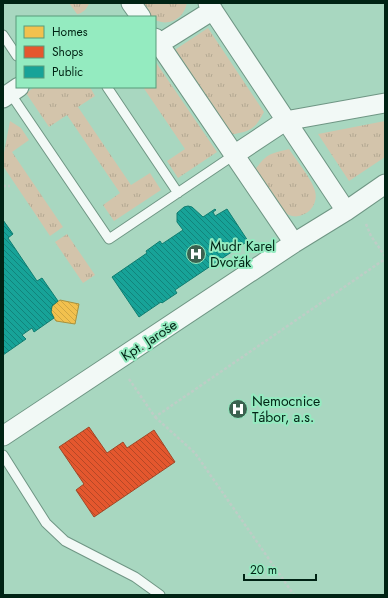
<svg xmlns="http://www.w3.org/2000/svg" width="388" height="598" font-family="Jost,sans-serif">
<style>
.grass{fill:url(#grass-tufts)}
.homes{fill:url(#homes-back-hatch);stroke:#a9923d}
.shops{fill:url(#shops-back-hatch);stroke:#a04726}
.public{fill:url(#public-back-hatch);stroke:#107d70}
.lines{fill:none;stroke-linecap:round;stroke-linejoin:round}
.service-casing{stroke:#6f9684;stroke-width:11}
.minor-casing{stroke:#6f9684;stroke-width:21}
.path{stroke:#becdc6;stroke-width:2.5;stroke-dasharray:3 2;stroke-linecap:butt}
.service{stroke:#f2f9f6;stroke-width:9}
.minor{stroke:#f2f9f6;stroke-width:19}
.labels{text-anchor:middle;stroke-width:4;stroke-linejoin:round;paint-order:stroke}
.poi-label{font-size:14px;fill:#002314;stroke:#94ebc0;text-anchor:start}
.street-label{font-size:14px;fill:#002314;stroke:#94ebc0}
</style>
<defs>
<pattern id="grass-tufts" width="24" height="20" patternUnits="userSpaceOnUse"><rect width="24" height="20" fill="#d3c4ab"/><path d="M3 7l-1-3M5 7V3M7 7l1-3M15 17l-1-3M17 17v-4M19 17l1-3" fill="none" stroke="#b3a892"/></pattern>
<pattern id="homes-back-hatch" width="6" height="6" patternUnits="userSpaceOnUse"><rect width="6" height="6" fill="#f2c14e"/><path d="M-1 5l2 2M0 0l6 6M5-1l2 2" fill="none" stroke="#cea643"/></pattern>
<pattern id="shops-back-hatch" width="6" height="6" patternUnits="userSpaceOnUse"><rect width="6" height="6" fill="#e4572e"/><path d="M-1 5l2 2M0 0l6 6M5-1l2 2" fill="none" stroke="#b64826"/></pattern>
<pattern id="public-back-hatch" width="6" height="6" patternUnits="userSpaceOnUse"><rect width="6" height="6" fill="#17a398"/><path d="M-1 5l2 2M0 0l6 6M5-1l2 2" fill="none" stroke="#12847b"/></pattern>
</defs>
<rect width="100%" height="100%" fill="#a8d7c0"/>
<!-- grass -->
<path class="grass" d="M69 3H89C88 8 82 14 77 14Z
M141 3H187C184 18 170 27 155 20V17H151Z
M208 28 264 112C254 131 250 131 230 135L173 51Z
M155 61 217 152 178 178 167 161 185 149 143 87H155Z
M35 87H90L95 96 78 107 131 185 150 173 161 190 114 221 103 205 120 193 67 115 49 127 26 93Z
M10 121 21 128 29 140 12 152 63 227 50 236 3 166V158Z
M385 121V157L349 181 318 134Z
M289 149C296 160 312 179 315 191 318 201 312 212 302 215 295 218 289 216 282 211L254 171C267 154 268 154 289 149Z
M67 234 95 275 83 283 55 242Z"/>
<!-- homes -->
<path class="homes" d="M60 300 79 304 75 324 56 321 54 318 51 312 52 306Z"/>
<!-- shops -->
<path class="shops" d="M89 427 107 453 123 442 127 448 154 430 175 462 94 517 76 490 84 484 59 447Z"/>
<!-- public -->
<path class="public" d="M188 206 192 207 203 217 215 209 216 210 213 212 215 216 227 209 248 241 175 290 177 293 162 303 161 302 139 317 112 277 147 253 146 251 160 241 162 244 183 230 177 222V213L184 207Z
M3 220 13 234 8 238 37 281 42 278 58 301 52 306 51 312 54 318 34 332 32 328 22 335 26 339 3 355Z"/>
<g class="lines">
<defs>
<path id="service" d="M3 35 17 56
M107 87 178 193
M10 93 109 239 234 155
M3 455 46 523 65 541 135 577 160 595"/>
<path id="minor" d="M131 3 141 17
M208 3 346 211
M155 38 294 243
M159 44 213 10
M3 98 19 87
M234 155 285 121 385 103
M3 436 294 243 346 211 385 184"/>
</defs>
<!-- service casing -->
<use href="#service" class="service-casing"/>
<!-- minor casing -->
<use href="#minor" class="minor-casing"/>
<!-- path -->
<path class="path" d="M3 186H10
M366 224 371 236 385 256
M129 379 155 417 385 259
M155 417 195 453 294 595"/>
<!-- service -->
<use href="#service" class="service"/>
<!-- minor -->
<use href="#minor" class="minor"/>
</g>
<!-- icons -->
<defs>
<symbol id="hospital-disc" viewBox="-11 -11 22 22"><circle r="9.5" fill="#3b6250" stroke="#94ebc0"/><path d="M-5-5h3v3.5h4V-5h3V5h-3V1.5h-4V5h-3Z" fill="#fff"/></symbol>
</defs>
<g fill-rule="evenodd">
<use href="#hospital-disc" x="185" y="243" width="22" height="22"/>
<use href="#hospital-disc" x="227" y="398" width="22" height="22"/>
</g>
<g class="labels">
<!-- poi labels -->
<g class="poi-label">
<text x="210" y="251">Mudr Karel<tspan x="210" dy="16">Dvořák</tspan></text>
<text x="252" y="406">Nemocnice<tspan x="252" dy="16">Tábor, a.s.</tspan></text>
</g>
<!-- street labels -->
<g class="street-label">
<text transform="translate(149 340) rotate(-33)" y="5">Kpt. Jaroše</text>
</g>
</g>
<!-- border -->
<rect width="388" height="598" fill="none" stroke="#002314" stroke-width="8"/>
<!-- legend -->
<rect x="16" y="16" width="140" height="72" fill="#94ebc0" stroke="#599b7b"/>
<rect x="24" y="26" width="20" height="12" fill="#f2c14e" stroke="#599b7b"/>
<text x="52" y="36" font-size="12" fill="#002314">Homes</text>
<rect x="24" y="46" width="20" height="12" fill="#e4572e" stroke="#599b7b"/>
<text x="52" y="56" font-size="12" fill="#002314">Shops</text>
<rect x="24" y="66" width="20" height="12" fill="#17a398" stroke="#599b7b"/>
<text x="52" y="76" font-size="12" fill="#002314">Public</text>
<!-- scale -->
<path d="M244 574v6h72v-6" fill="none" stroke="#002314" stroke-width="2"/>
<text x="250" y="574" font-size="12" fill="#002314" stroke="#94ebc0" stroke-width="3" paint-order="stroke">20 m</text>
</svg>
